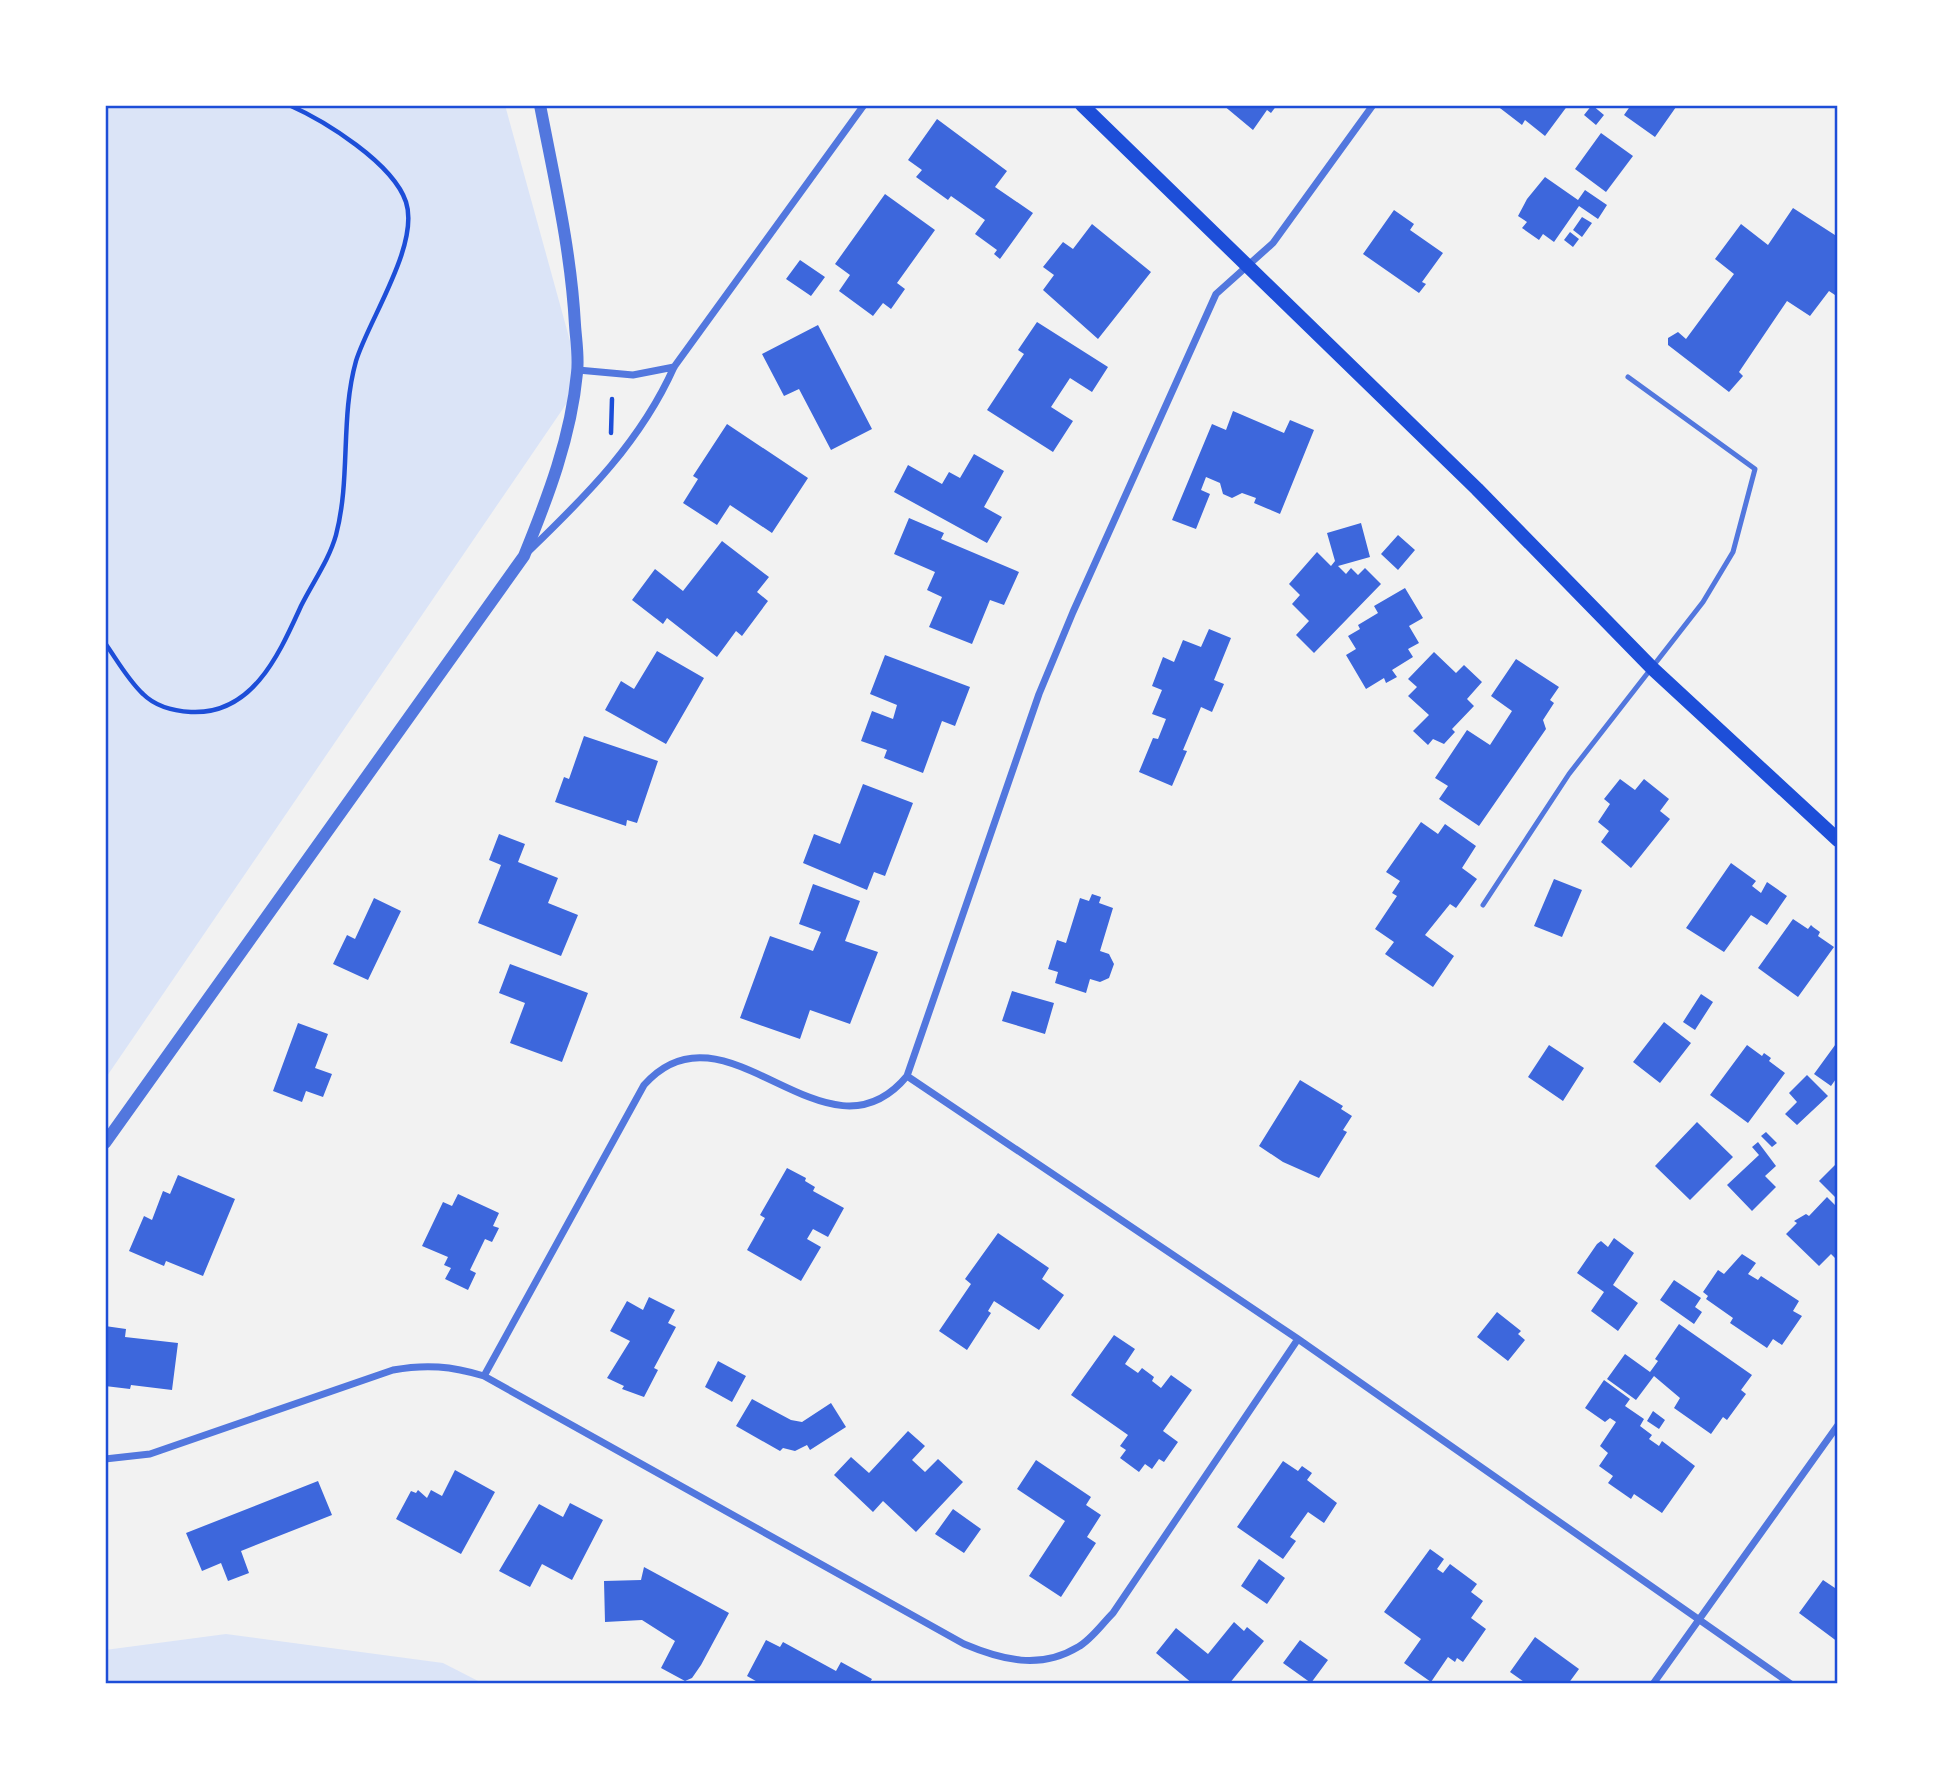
<svg xmlns="http://www.w3.org/2000/svg" width="1943" height="1789" font-family="Raleway,sans-serif">
<style>
.green{fill:#dbe4f7}
.building{fill:#3d67dc}
.lines{fill:none;stroke-linecap:round;stroke-linejoin:round}
.path{stroke:#1d4ed8;stroke-width:4.5}
.service{stroke:#5277de;stroke-width:5}
.minor{stroke:#5277de;stroke-width:7}
.tertiary{stroke:#5277de;stroke-width:12}
.secondary{stroke:#1d4ed8;stroke-width:14}
.neatline{fill:none;stroke:#1d4ed8;stroke-width:2.5}
</style>
<rect width="100%" height="100%" fill="#f2f2f2"/>
<!-- green -->
<path class="green" d="M105 105H505L578 370 573 394 105 1079Z
M226 1634 443 1663 484 1684H105V1650Z"/>
<!-- building -->
<path class="building" d="M1223 105H1277L1271 113 1267 110 1253 130Z
M1496 105H1568L1545 136 1525 120 1522 125Z
M1592 105 1604 115 1596 125 1584 115Z
M1631 105H1674L1676 107 1655 137 1624 115Z
M937 119 1007 171 995 187 1033 213 1000 259 994 254 997 250 975 234 985 220 951 196 948 200 916 177 922 170 908 160Z
M1601 133 1633 156 1606 192 1575 169Z
M1545 177 1578 200 1585 190 1607 205 1598 219 1579 206 1554 242 1543 234 1539 240 1522 228 1527 222 1518 216 1527 199Z
M885 194 935 230 897 283 905 289 891 309 883 303 873 316 839 291 850 275 835 264Z
M1793 208 1838 237V297L1829 291 1810 316 1787 301 1739 372 1743 376 1729 392 1668 345V338L1678 332 1686 339 1734 274 1715 259 1741 224 1768 245Z
M1394 210 1414 224 1410 230 1443 253 1422 282 1426 284 1419 293 1363 254Z
M1582 217 1592 223 1582 237 1573 230Z
M1092 224 1151 272 1098 339 1043 290 1054 275 1043 267 1063 242 1073 249Z
M1570 232 1579 239 1573 247 1564 240Z
M800 260 825 277 811 296 786 279Z
M1037 322 1108 367 1092 392 1070 378 1051 407 1073 421 1053 452 987 410 1024 354 1018 350Z
M818 325 872 429 831 450 799 389 784 396 762 354Z
M1233 411 1284 433 1290 420 1314 430 1280 514 1254 503 1256 498 1242 493 1232 498 1223 494 1220 483 1206 477 1201 490 1210 494 1196 529 1172 520 1212 424 1226 430Z
M727 424 808 478 772 533 730 505 717 525 683 503 698 479 693 476Z
M974 454 1004 471 984 507 1002 517 987 543 894 492 908 465 942 484 949 472 960 478Z
M909 518 944 533 941 539 1019 572 1004 605 990 600 972 644 929 627 942 597 927 590 935 572 894 554Z
M1361 523 1370 557 1338 566 1346 574 1351 568 1358 575 1365 568 1381 584 1314 653 1296 635 1309 621 1292 604 1300 595 1289 584 1317 552 1331 566 1335 561 1327 533Z
M1398 535 1415 550 1398 570 1381 554Z
M722 541 769 577 757 592 768 601 742 636 736 631 717 657 667 618 663 624 632 600 655 569 683 591Z
M1405 588 1423 618 1409 626 1419 643 1408 649 1413 657 1392 670 1397 677 1386 683 1384 678 1366 689 1346 655 1356 649 1348 636 1360 629 1358 625 1378 613 1374 606Z
M1209 629 1231 638 1214 680 1224 684 1212 712 1201 707 1183 750 1187 751 1172 786 1139 772 1153 738 1158 739 1166 719 1152 714 1162 690 1152 686 1163 657 1174 662 1183 640 1201 647Z
M657 651 704 678 666 744 605 710 621 681 634 689Z
M1434 652 1456 673 1464 665 1482 682 1467 699 1474 706 1452 729 1455 732 1444 744 1433 739 1428 745 1413 731 1429 715 1408 696 1417 687 1408 679Z
M885 655 970 687 955 726 942 721 923 773 884 758 887 750 861 741 872 711 893 719 897 705 870 694Z
M1516 659 1559 687 1550 700 1554 703 1543 720 1546 729 1479 826 1439 799 1448 786 1435 778 1467 730 1490 745 1512 711 1491 696Z
M584 736 658 761 637 823 627 820 626 826 555 802 564 777 569 779Z
M1620 779 1635 790 1644 779 1669 799 1660 811 1670 819 1631 868 1601 842 1609 831 1598 822 1610 804 1604 799Z
M863 784 913 803 885 876 874 872 867 890 803 863 814 834 840 844Z
M1421 822 1438 834 1445 824 1476 846 1462 868 1477 879 1456 908 1450 904 1425 935 1454 956 1433 987 1385 954 1394 942 1375 929 1397 896 1392 893 1400 881 1386 872Z
M499 834 525 844 518 862 558 878 548 903 578 915 561 956 478 923 501 865 489 860Z
M1731 863 1756 881 1752 886 1761 893 1767 882 1787 896 1767 925 1751 915 1724 952 1686 928Z
M1554 879 1582 890 1562 937 1534 926Z
M813 884 860 901 845 941 878 952 850 1024 810 1010 800 1039 740 1018 770 936 813 951 821 932 799 924Z
M1092 894 1101 897 1099 903 1113 908 1100 951 1109 954 1114 964 1109 978 1100 982 1090 979 1086 993 1055 983 1058 972 1048 969 1057 940 1066 943 1080 898 1089 901Z
M374 898 401 911 368 980 333 964 347 935 355 939Z
M1793 919 1808 929 1811 925 1813 927 1820 932 1818 936 1834 947 1798 997 1758 968Z
M510 964 588 993 562 1062 510 1043 525 1003 499 993Z
M1012 991 1054 1003 1045 1034 1002 1021Z
M1701 994 1713 1002 1695 1030 1683 1022Z
M1664 1022 1691 1043 1660 1083 1633 1062Z
M298 1023 328 1034 315 1068 332 1074 323 1097 306 1091 302 1102 273 1091Z
M1838 1041V1076L1831 1086 1814 1074Z
M1549 1045 1584 1068 1563 1101 1528 1077Z
M1747 1045 1762 1056 1764 1053 1771 1058 1769 1061 1785 1073 1748 1123 1710 1095Z
M1807 1075 1828 1096 1797 1125 1785 1114 1797 1102 1789 1093Z
M1300 1080 1343 1106 1341 1109 1352 1116 1343 1130 1347 1132 1319 1178 1283 1162 1259 1146Z
M1697 1122 1733 1157 1690 1200 1655 1166Z
M1766 1132 1777 1143 1772 1147 1761 1136Z
M1758 1142 1776 1166 1765 1176 1776 1187 1752 1211 1727 1185 1759 1155 1752 1147Z
M1838 1162V1194L1835 1197 1819 1181Z
M787 1168 806 1178 805 1181 815 1187 813 1191 844 1208 828 1237 813 1229 807 1239 821 1247 801 1281 747 1250 765 1218 760 1215Z
M178 1175 235 1199 203 1276 166 1261 164 1266 129 1251 144 1216 152 1220 163 1191 170 1194Z
M458 1194 499 1213 493 1226 499 1228 492 1242 485 1239 470 1270 476 1273 468 1290 445 1279 451 1268 444 1265 448 1257 422 1246 443 1202 452 1206Z
M1827 1197 1838 1208V1255L1835 1258 1831 1254 1819 1266 1786 1234 1797 1223 1794 1221 1806 1214 1809 1216Z
M998 1233 1049 1268 1042 1279 1064 1295 1039 1330 994 1301 988 1311 991 1313 967 1350 939 1331 971 1284 965 1279Z
M1614 1238 1634 1253 1613 1285 1638 1303 1618 1331 1591 1311 1604 1292 1577 1273 1597 1244 1601 1241 1608 1247Z
M1742 1254 1756 1263 1748 1274 1758 1280 1761 1276 1799 1301 1793 1311 1802 1316 1782 1345 1773 1339 1767 1348 1730 1323 1733 1318 1706 1299 1708 1296 1703 1292 1718 1270 1724 1274Z
M1674 1280 1701 1298 1695 1307 1702 1312 1694 1324 1660 1300Z
M649 1297 675 1310 668 1323 676 1327 654 1368 658 1370 644 1397 622 1389 624 1386 607 1378 630 1341 610 1331 627 1301 643 1310Z
M1497 1312 1521 1331 1518 1334 1525 1340 1508 1361 1477 1337Z
M1679 1324 1752 1375 1741 1390 1746 1394 1727 1420 1723 1417 1711 1434 1674 1408 1680 1398 1654 1376 1636 1400 1607 1379 1625 1354 1650 1372 1658 1361 1655 1359Z
M105 1326 126 1329 125 1337 178 1343 172 1390 131 1385 130 1389 105 1386Z
M1114 1335 1135 1349 1125 1364 1138 1373 1142 1368 1154 1377 1152 1381 1161 1388 1171 1375 1192 1390 1163 1431 1178 1442 1164 1462 1159 1459 1152 1469 1145 1464 1139 1472 1120 1458 1126 1450 1120 1446 1128 1435 1071 1395Z
M718 1361 746 1376 732 1402 705 1387Z
M1604 1380 1630 1399 1625 1406 1644 1419 1640 1426 1652 1435 1649 1439 1659 1446 1662 1441 1695 1466 1662 1513 1634 1494 1631 1499 1608 1483 1613 1476 1599 1466 1608 1453 1600 1446 1616 1422 1610 1418 1605 1422 1585 1408Z
M752 1399 791 1420 802 1422 831 1403 846 1427 810 1450 807 1445 795 1451 783 1448 780 1451 736 1426Z
M1653 1411 1665 1420 1659 1429 1647 1421Z
M908 1431 925 1446 912 1460 925 1472 938 1459 963 1482 916 1532 883 1501 873 1512 834 1475 851 1457 869 1473Z
M1036 1460 1091 1497 1086 1505 1101 1515 1087 1537 1096 1543 1061 1597 1029 1576 1065 1521 1017 1489Z
M1283 1461 1298 1471 1302 1466 1312 1473 1307 1480 1337 1503 1324 1523 1308 1512 1290 1537 1296 1541 1283 1559 1237 1527Z
M455 1470 495 1492 461 1554 396 1519 411 1491 416 1493 418 1490 427 1498 431 1490 442 1496Z
M318 1481 332 1515 241 1551 249 1573 228 1581 221 1563 202 1571 186 1533Z
M570 1503 603 1520 572 1580 542 1564 530 1587 499 1571 539 1504 563 1517Z
M953 1509 981 1529 964 1553 935 1534Z
M1430 1549 1444 1559 1437 1569 1443 1573 1450 1564 1477 1584 1471 1592 1483 1601 1471 1618 1486 1629 1463 1662 1457 1658 1455 1662 1448 1657 1431 1682 1404 1663 1421 1639 1384 1612Z
M1259 1559 1285 1578 1267 1604 1241 1586Z
M644 1567 729 1613 701 1665 692 1678 685 1681 661 1668 675 1641 642 1620 605 1622 604 1581 641 1580Z
M1823 1580 1838 1590V1642L1799 1613Z
M1234 1622 1244 1631 1247 1627 1264 1641 1229 1684H1193L1156 1653 1176 1628 1208 1654Z
M1535 1637 1579 1669 1568 1684H1527L1510 1672Z
M766 1640 780 1647 783 1642 836 1671 841 1662 872 1679 869 1684H761L747 1676Z
M1300 1640 1328 1660 1311 1683 1283 1663Z"/>
<g class="lines">
<!-- path -->
<path class="path" d="M611 433 612 399
M105 643C117 660 128 680 143 694 156 707 174 711 191 712 253 715 279 654 301 606 313 582 329 560 336 535 351 478 340 418 356 361 368 321 420 245 406 202 393 163 325 121 289 105"/>
<!-- service -->
<path class="service" d="M1483 905 1569 774 1703 602 1733 552 1755 469 1628 377"/>
<!-- minor -->
<path class="minor" d="M578 370 633 375 674 367
M530 550C587 495 641 441 674 367L864 105
M907 1076 1298 1339 1791 1684
M484 1376 644 1085C726 992 826 1174 907 1076L1039 694 1073 612 1216 294 1273 243 1373 105
M105 1459 150 1454 393 1370C426 1364 451 1366 484 1376L964 1644C1002 1660 1040 1670 1078 1647 1091 1640 1102 1624 1113 1613L1298 1339
M1653 1684 1838 1425"/>
<!-- tertiary -->
<path class="tertiary" d="M105 1143 524 556C548 497 571 437 577 373 579 357 576 340 575 325 571 250 554 178 540 105"/>
<!-- secondary -->
<path class="secondary" d="M1082 105 1477 489 1653 669 1838 840"/>
</g>
<!-- border -->
<rect width="1943" height="1789" fill="none" stroke="#ffffff" stroke-width="214"/>
<rect x="107" y="107" width="1729" height="1575" class="neatline"/>
</svg>
